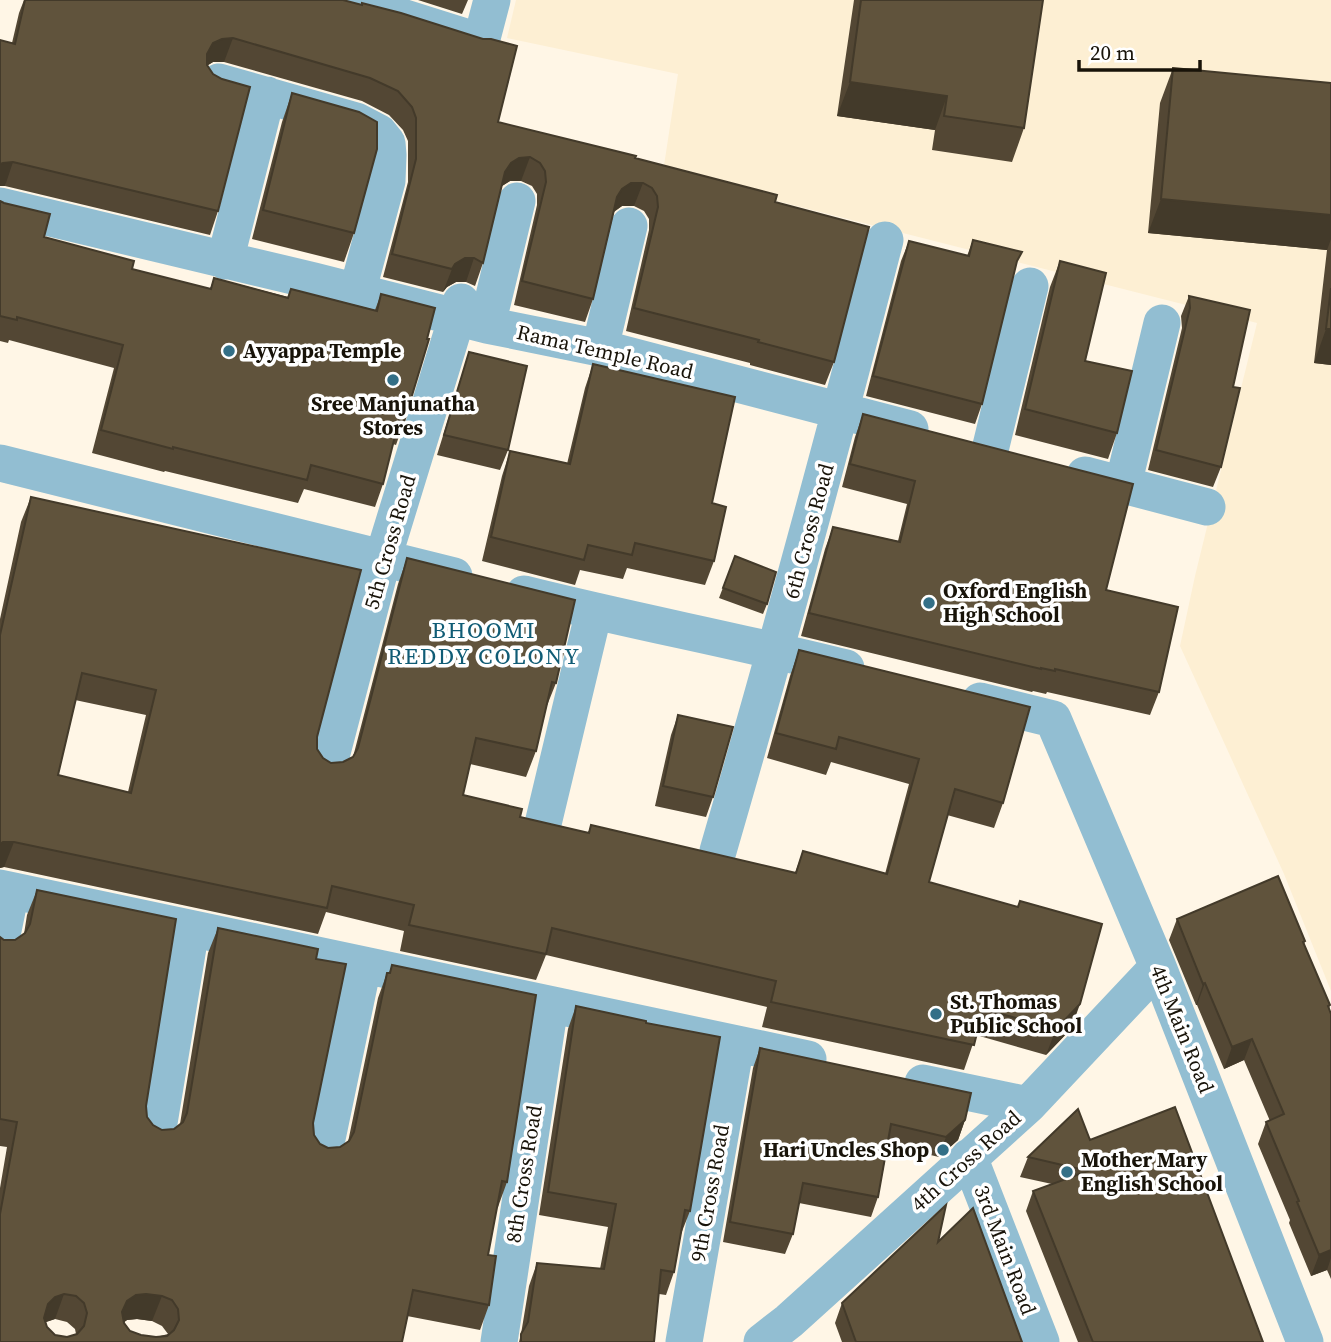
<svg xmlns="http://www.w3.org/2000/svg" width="1331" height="1342" font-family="'Source Serif 4',serif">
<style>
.built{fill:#fdefd3}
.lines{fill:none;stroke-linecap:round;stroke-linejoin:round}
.street{stroke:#92bed2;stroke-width:37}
.wall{fill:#534734;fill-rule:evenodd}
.shaded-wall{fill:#433a2a}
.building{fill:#60533c;stroke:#433a2a;stroke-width:2;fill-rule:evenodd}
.poi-dot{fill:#336f87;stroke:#fff;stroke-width:2.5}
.labels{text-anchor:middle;stroke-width:7;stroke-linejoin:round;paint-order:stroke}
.poi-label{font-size:21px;font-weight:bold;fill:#181309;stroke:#fff;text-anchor:start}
.street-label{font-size:21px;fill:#181309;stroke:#fff}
.neighbourhood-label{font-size:23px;letter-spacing:2px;fill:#105c75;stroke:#fff}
</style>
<rect width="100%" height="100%" fill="#fff6e6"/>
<!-- built -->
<path class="built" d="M516 0H1331V991L1284 874 1180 646 1195 576 1257 323 663 172 678 74 507 38Z"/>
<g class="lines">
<!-- street -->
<path class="street" d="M348 0 481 42 492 0
M219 82 356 121 379 133 387 143 388 155 387 181 357 293
M0 206 314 281 487 325 600 348 910 429
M225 261 267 95
M487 325 517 201
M600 348 629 226
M990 450 1030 286
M0 463 454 576
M1085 475 1207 507
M1123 485 1162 323
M524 594C631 621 739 641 846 668
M980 701 1053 719 1158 967 1305 1342
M328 768 383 558 457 317 461 302
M542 828 594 611
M718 851C777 648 832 445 885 240
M0 888 808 1059
M0 945 11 891
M923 1083 1028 1105
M157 1135 191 929
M324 1153 363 966
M969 1157 1041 1342
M499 1342 550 1005
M684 1342 736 1044
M762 1342 789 1321 1028 1105 1158 967"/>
</g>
<!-- wall -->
<path class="wall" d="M24 0H343L498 122 635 158 775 202 834 362 825 385 750 365V363L626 331 649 230V219L644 211 634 206H622L614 212 593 299 585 322 514 305 537 205V194L532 186 521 181H510L502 186 483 263 475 286 466 282H456L447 287 443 292 383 277 408 182V141L403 130 389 115 362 101 224 62H213L208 65 218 211 210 235 5 186 12 43 19 13Z
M418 0H468L462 14Z
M854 0H1043L1024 128 1012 162 932 150 935 130 837 116Z
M1173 68 1331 83V365L1314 363 1327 250 1148 233 1160 103Z
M292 93 354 233 344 262 252 239 282 122Z
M0 201 44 237 132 269 210 289 214 278 288 297 291 289 375 310 381 294 404 422 396 445 393 444 383 484 375 507 304 489 298 503 165 471 164 472 92 453 114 368 9 340 8 343 0 341Z
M973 240 1014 273 982 404 975 424 866 396 901 261 909 241 967 256Z
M1060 261 1085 361 1117 433 1108 459 1015 435 1050 287Z
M1189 296 1233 387 1221 467 1213 487 1148 470 1182 328 1181 316Z
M469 352 508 450 500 470 437 455Z
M593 364 712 503 714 561 705 585 627 568 623 579 580 570 575 585 482 561 502 476 510 451 567 464 585 388Z
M863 414 1106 590 1159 692 1150 715 1047 692 1046 694 1033 691 1032 692 801 636 825 549 833 527 898 541 907 504 842 487 855 437Z
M31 497 317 737V749L323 758 331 763 343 762 353 757 398 584 407 558 556 683 546 708 536 751 526 777 470 764 463 795 520 817 588 833 591 825 795 873 803 851 885 874 909 784 831 762 826 775 767 758 790 676 799 650 1003 803 994 828 947 815 929 882 1071 1029 1046 1055 976 1035 964 1070 762 1027 767 1007 546 955 536 980 400 951 404 931 326 912 318 934 4 867 0 868V619L21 522ZM75 700 146 715 128 792 58 775Z
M735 556 767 604 763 614 719 598Z
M678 715 713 797 706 817 655 806 671 735Z
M37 890 146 1106 147 1117 153 1125 162 1130 174 1129 180 1124 208 953 218 928 316 959 313 1123 314 1135 320 1144 328 1148 340 1147 348 1142 378 998 387 973H389L392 965 507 1182 498 1207H497L488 1255 489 1305 480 1330 407 1316 402 1342H0V1188L7 1147 0 1146V937L4 940H15L24 934 27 915ZM55 1319 67 1322 75 1329 76 1334 67 1337 55 1335 47 1327 46 1322ZM137 1319 152 1321 162 1326 168 1334 156 1337 141 1335 130 1331 124 1322 127 1320Z
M1177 919 1305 941 1304 945 1330 1005 1329 1009 1331 1014V1279L1327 1270 1311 1276 1289 1223 1290 1220 1258 1144 1266 1122 1270 1121 1244 1060 1224 1069 1197 1005H1196L1169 940Z
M576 1006 646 1023 690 1211 681 1234 674 1272 666 1295 659 1294 654 1342H519L521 1334 529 1286 537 1263 600 1269 608 1227 539 1215 568 1029Z
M760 1048 965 1120 958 1140 939 1157 888 1145 878 1197 871 1217 799 1203 793 1234 785 1254 723 1242 753 1068Z
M1090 1140 1263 1342H1078L1026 1211 1033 1191 1052 1184 1020 1177 1028 1157Z
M938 1242 1022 1342H842L835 1323 842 1303Z"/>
<!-- shaded-wall -->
<path class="shaded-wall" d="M233 38 224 62H213L205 67 207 54 213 43 222 39Z
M850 82 947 96 935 130 837 116Z
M530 157 521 181H510L502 186 505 172 511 163 519 158Z
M13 162 5 186H0V164L3 163Z
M631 183H643L634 206H622L613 212 617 197 622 189Z
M1161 199 1331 215V239L1327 250 1148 233Z
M465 258H474L466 282H456L447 287 443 292 452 269 455 264Z
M1326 329H1331V365L1314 363Z
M3 842H14L4 867 0 868V844Z
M1205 983 1197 1005H1196L1203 984Z
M1080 1004 1071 1029 1046 1055 1056 1029Z
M1252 1039 1244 1060 1224 1069 1232 1047Z
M965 1120 958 1140 939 1157 946 1137Z
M1331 1250V1258L1327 1270 1311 1276 1319 1255Z
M64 1294 55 1319 46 1322 39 1330 48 1304 55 1297Z
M146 1294 162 1296 152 1321 137 1319 127 1320 118 1327 113 1338 127 1301 136 1295Z"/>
<!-- building -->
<path class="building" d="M25 0H343L362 5V3L401 13 483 39H491L517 46 498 122 636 156 635 158 777 195 775 202 869 227 834 362 758 342 759 340 634 308 658 207 657 196 652 188 643 183H631L622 189 617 197 593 299 522 281 546 182 545 171 540 163 530 157 519 158 511 163 505 172 483 263 474 258H465L455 264 452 269 392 254 416 159V118L412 107 398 91 370 78 233 38 222 39 213 43 207 54V65L213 74 222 79 250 87 218 211 13 162 3 163 0 164V40L15 44Z
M861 0H1043L1024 128 944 116 947 96 850 82Z
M1173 68 1331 83V215L1161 199Z
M292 93 359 112 377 122V149L354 233 263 210Z
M0 201 4 203 50 214 44 237 134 261 132 269 211 289 214 278 288 298 291 289 377 311 381 294 435 308 427 339H429L404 422 399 420 383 484 311 465 307 480 173 447V449L101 430 123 345 17 317V320L0 316Z
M973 240 1022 252 1017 261 982 404 873 376 909 241 969 256Z
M1060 261 1106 273 1085 361 1132 371 1117 433 1025 409Z
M1331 288V329H1326Z
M1189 296 1250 310 1233 387 1240 388 1221 467 1156 450 1190 308Z
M469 352 527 366 508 450 444 435Z
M593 364 735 397 712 503 726 507 714 561 635 543 632 555 588 545 584 560 491 537 510 451 570 464Z
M863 414 1133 484 1106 590 1178 607 1159 692 1055 669V671L1041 668V669L809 613 833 527 900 542 915 481 850 464Z
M31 497 361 570 317 737V749L323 758 331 763 343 762 353 757 358 748 407 558 575 600 556 683 552 682 536 751 476 738 463 795 522 809 520 817 589 833 591 825 796 873 803 851 887 874 919 759 839 737 836 749 776 733 799 650 1030 707 1003 803 955 789 929 882 1018 907 1020 901 1102 924 1080 1004 1056 1029 983 1009 974 1045 771 1002 776 981 552 928 546 954 409 925 414 905 332 886 327 908 14 842H3L0 844V635ZM82 673 156 690 131 793 58 775Z
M735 556 776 572 767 604 723 588Z
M678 715 733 727 713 797 663 786Z
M1278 876 1305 941 1303 942 1330 1005 1328 1006 1331 1014V1250L1319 1255 1297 1202 1299 1201 1266 1122 1284 1114 1252 1039 1232 1047 1205 983 1203 984 1177 919Z
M37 890 176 919 146 1106 147 1117 153 1125 162 1130 174 1129 183 1122 187 1113 218 928 318 949 316 959 346 964 313 1123 314 1135 320 1144 328 1148 340 1147 349 1141 354 1132 387 973H390L392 965 536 995 507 1182 502 1181 488 1255 496 1256 489 1305 413 1290 402 1342H0V1214L17 1122 0 1119V937L4 940H15L25 933 30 924ZM64 1294 76 1296 84 1303 87 1313 84 1326 77 1334 67 1337 55 1335 47 1327 44 1318 48 1304 55 1297ZM146 1294 162 1296 172 1300 178 1309 179 1320 174 1330 167 1336 156 1337 141 1335 130 1331 124 1323 122 1312 127 1301 136 1295Z
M576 1006 646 1021V1023L720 1037 690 1211 685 1210 674 1272 661 1270 654 1342H521V1334L528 1322 537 1263 604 1269 616 1204 548 1192Z
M760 1048 971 1093 965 1120 946 1137 891 1124 878 1197 803 1183 793 1234 730 1222Z
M1175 1107 1263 1342H1093L1033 1191 1088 1171 1028 1157 1078 1109 1090 1140Z
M946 1205 938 1242 973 1208 1022 1342H856L842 1303Z"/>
<!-- markers -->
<g class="poi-dot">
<circle cx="229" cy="351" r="7"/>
<circle cx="393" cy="380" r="7"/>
<circle cx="929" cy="603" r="7"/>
<circle cx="936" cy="1014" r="7"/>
<circle cx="943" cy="1150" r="7"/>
<circle cx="1067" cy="1172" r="7"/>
</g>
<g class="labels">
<!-- poi labels -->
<g class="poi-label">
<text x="243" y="358">Ayyappa Temple</text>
<text x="393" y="411" text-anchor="middle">Sree Manjunatha<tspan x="393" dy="24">Stores</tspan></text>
<text x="943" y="598">Oxford English<tspan x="943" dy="24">High School</tspan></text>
<text x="950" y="1009">St. Thomas<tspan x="950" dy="24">Public School</tspan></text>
<text x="929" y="1157" text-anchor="end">Hari Uncles Shop</text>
<text x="1081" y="1167">Mother Mary<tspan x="1081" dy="24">English School</tspan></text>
</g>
<!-- street labels -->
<g class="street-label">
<text transform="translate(605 352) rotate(13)" y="7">Rama Temple Road</text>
<text transform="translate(809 531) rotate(-75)" y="7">6th Cross Road</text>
<text transform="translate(390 542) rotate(-74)" y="7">5th Cross Road</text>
<text transform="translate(1182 1029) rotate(68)" y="7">4th Main Road</text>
<text transform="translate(966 1161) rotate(-42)" y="7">4th Cross Road</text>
<text transform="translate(524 1174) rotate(-81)" y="7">8th Cross Road</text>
<text transform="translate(710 1193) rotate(-80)" y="7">9th Cross Road</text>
<text transform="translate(1005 1250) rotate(69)" y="7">3rd Main Road</text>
</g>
<!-- neighbourhood labels -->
<g class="neighbourhood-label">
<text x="484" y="638">BHOOMI<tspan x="484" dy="26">REDDY COLONY</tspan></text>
</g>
</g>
<!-- scale -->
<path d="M1079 60v10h121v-10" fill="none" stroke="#181309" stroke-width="3.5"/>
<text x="1090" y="60" font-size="21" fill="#181309" stroke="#ffffff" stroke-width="5" paint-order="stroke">20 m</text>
</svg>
